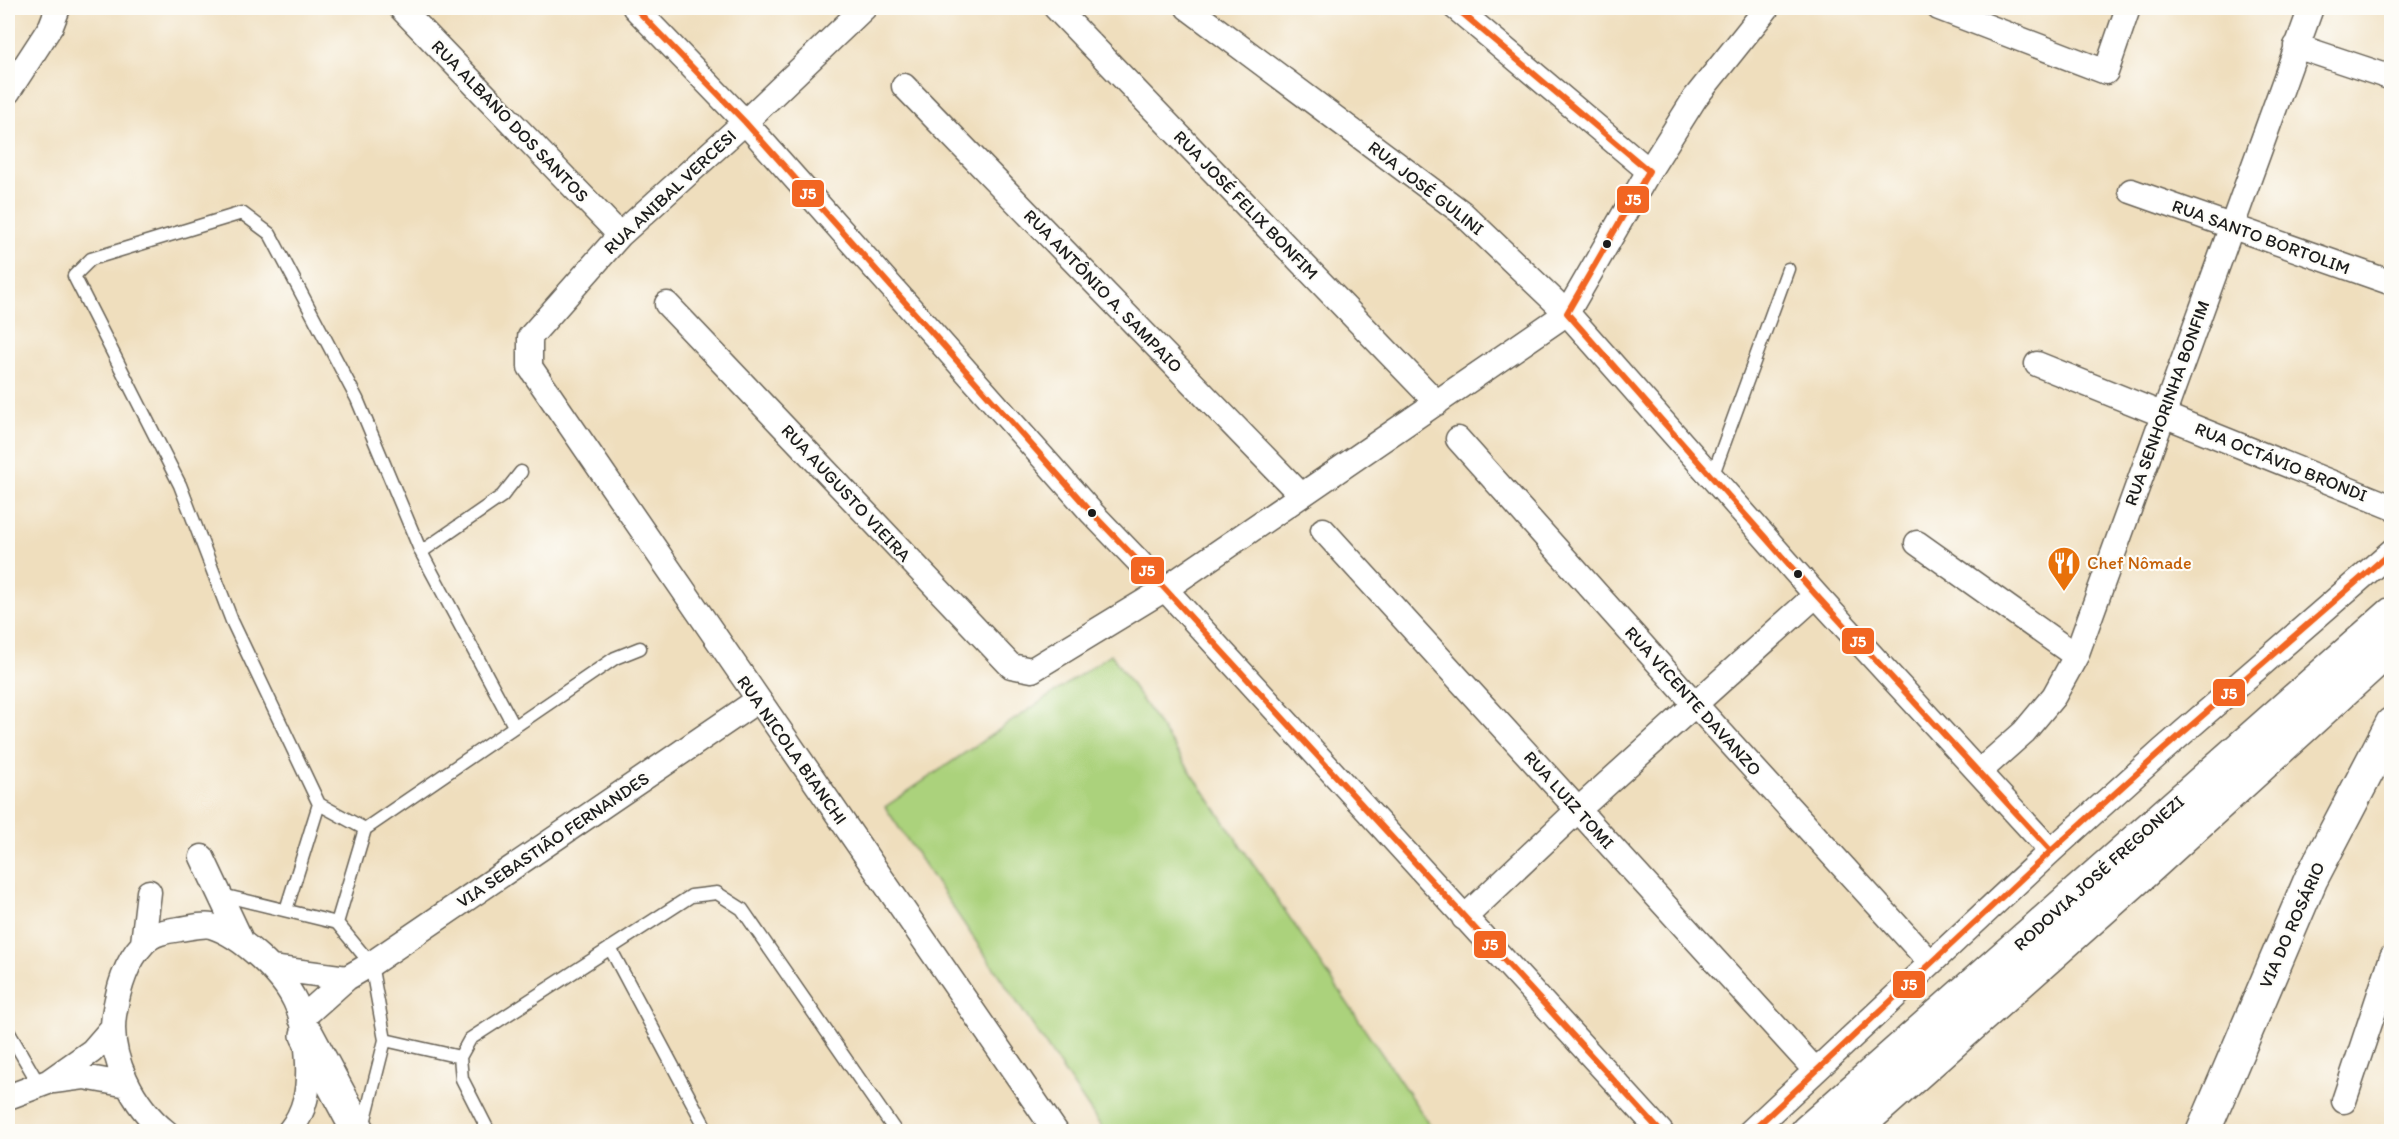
<svg xmlns="http://www.w3.org/2000/svg" width="2399" height="1139" font-family="Itim,sans-serif">
<style>
.green{fill:#abd27c;stroke:#64774c;stroke-width:1.5}
.lines{fill:none;stroke-linecap:round;stroke-linejoin:round}
.lane-casing{stroke:#666054;stroke-width:15}
.street-casing{stroke:#666054;stroke-width:27}
.secondary-casing{stroke:#666054;stroke-width:36}
.highway-casing{stroke:#666054;stroke-width:36}
.lane{stroke:#fff;stroke-width:12}
.street{stroke:#fff;stroke-width:24}
.secondary{stroke:#fff;stroke-width:33}
.highway{stroke:#fff;stroke-width:33}
.bus-1-casing{stroke:#fdfcf7;stroke-width:10}
.bus-1{stroke:#f26522;stroke-width:6}
.bus-dot{fill:#1c1c1c;stroke:#fdfcf7;stroke-width:2}
.labels{text-anchor:middle;stroke-width:4.5;stroke-linejoin:round;paint-order:stroke}
.street-label{font-size:18px;fill:#1c1c1c;stroke:#fdfcf7}
.food-label{font-size:18px;fill:#c56008;stroke:#fdfcf7;text-anchor:start}
.line-badge{stroke:#fdfcf7;stroke-width:2}
.badge-label{font-size:16px;text-anchor:middle;font-weight:bold;fill:#fff}
</style>
<rect width="100%" height="100%" fill="#fdfcf7"/>
<filter id="ink" filterUnits="userSpaceOnUse"><feTurbulence type="fractalNoise" baseFrequency=".0167" numOctaves="2"/><feDisplacementMap in="SourceGraphic" scale="12" xChannelSelector="R" yChannelSelector="G"/><feConvolveMatrix kernelMatrix="1 2 1 2 8 2 1 2 1" color-interpolation-filters="sRGB"/></filter>
<filter id="wash" filterUnits="userSpaceOnUse"><feTurbulence type="fractalNoise" baseFrequency=".008" numOctaves="4" result="noise"/><feDisplacementMap in="SourceGraphic" scale="24" xChannelSelector="R" yChannelSelector="G"/><feGaussianBlur stdDeviation="1.35" result="paint"/><feColorMatrix in="noise" values="0 0 0 0 0 0 0 0 0 0 0 0 0 0 0 0 0 1.4 0 .05"/><feComposite in="paint" operator="in"/></filter>
<g filter="url(#wash)">
<rect width="100%" height="100%" fill="#efdebd"/>
<!-- green -->
<path class="green" d="M1111 654 1434 1131H1104L885 807Z"/>
</g>
<g filter="url(#ink)">
<g class="lines">
<defs>
<path id="lane" d="M1712 477 1788 269
M421 552 502 496 521 472
M514 726 421 552 357 399 270 234 242 213 91 259 74 276 180 485 232 621 319 804 365 829 615 658 640 648
M222 895 337 923 371 964 385 1040 363 1127
M286 910 319 804
M337 923 365 829
M610 948 708 1132
M8 1031 40 1086
M385 1040 460 1057
M489 1132 462 1079 460 1057 470 1039 691 896 717 893 742 909 896 1132"/>
<path id="street" d="M401 8 620 235
M635 8 745 122 1092 513 1165 589 1661 1132
M864 8 745 122 620 235 530 337V367L1056 1132
M1056 8 1437 403
M1188 8 1461 212 1567 313 1816 595 2051 851
M1456 8 1649 171
M1939 8 2106 72 2128 8
M2296 46 2392 78
M904 86 1301 495
M8 92 51 26 58 8
M2131 191 2392 283
M667 304 1011 666 1032 670 1165 589 1567 313 1649 171 1695 98 1767 8
M2037 364 2392 507
M1458 439 1694 703 1930 962
M1323 530 1815 1070
M1917 543 2076 656
M1979 772 2024 732 2054 696 2076 656 2311 8
M202 857 242 942
M1464 918 1578 810 1816 595
M143 943 149 892
M271 968 347 978
M301 1019 347 978 371 964 758 700
M53 1081 84 1077 128 1085
M8 1097 48 1082 92 1051 112 1028
M2344 1101 2392 957
M166 1132C133 1106 108 1057 114 1015 118 990 125 963 143 944 152 933 166 931 180 929 189 928 203 924 211 926 241 935 282 974 295 1001 305 1022 307 1042 308 1063 309 1089 306 1111 289 1132
M1750 1132 2051 851 2163 750 2392 551"/>
<path id="secondary" d="M307 1035 359 1132
M2203 1132 2311 879 2392 724"/>
<path id="highway" d="M1807 1132 2392 614
M1851 1132 2146 870 2392 646"/>
</defs>
<!-- lane casing -->
<use href="#lane" class="lane-casing"/>
<!-- street casing -->
<use href="#street" class="street-casing"/>
<!-- secondary casing -->
<use href="#secondary" class="secondary-casing"/>
<!-- highway casing -->
<use href="#highway" class="highway-casing"/>
<!-- lane -->
<use href="#lane" class="lane"/>
<!-- street -->
<use href="#street" class="street"/>
<!-- secondary -->
<use href="#secondary" class="secondary"/>
<!-- highway -->
<use href="#highway" class="highway"/>
<defs>
<path id="bus-1" d="M635 8 745 122 1092 513 1165 589 1661 1132
M1456 8 1649 171 1567 313 1816 595 2051 851
M1751 1132 2051 851 2163 750 2392 551"/>
</defs>
<!-- bus-1 casing -->
<use href="#bus-1" class="bus-1-casing"/>
<!-- bus-1 -->
<use href="#bus-1" class="bus-1"/>
</g>
</g>
<!-- icons -->
<defs>
<symbol id="restaurant-pin" viewBox="-11 -11 22 30"><path d="M0 17L-7.5 6A9.5 9.5 0 1 1 7.5 6Z" fill="#e8710a" stroke="#fdfcf7"/><path d="M-5-6h1v4h1v-4h1v4h1v-4h1v5L-1.5 .5V6h-2V.5L-5-1ZM5-6V6H3V1.5H1.5Q1.5-4 5-6Z" fill="#fff"/></symbol>
</defs>
<g fill-rule="evenodd">
<use href="#restaurant-pin" x="2045" y="544" width="38" height="52"/>
</g>
<!-- markers -->
<g class="bus-dot">
<circle cx="1607" cy="244" r="5"/>
<circle cx="1092" cy="513" r="5"/>
<circle cx="1798" cy="574" r="5"/>
</g>
<g class="labels">
<!-- street labels -->
<g class="street-label">
<text transform="translate(510 121) rotate(46)" y="6">RUA ALBANO DOS SANTOS</text>
<text transform="translate(1426 188) rotate(38)" y="6">RUA JOSÉ GULINI</text>
<text transform="translate(670 192) rotate(-43)" y="6">RUA ANIBAL VERCESI</text>
<text transform="translate(1246 205) rotate(46)" y="6">RUA JOSÉ FELIX BONFIM</text>
<text transform="translate(2261 237) rotate(20)" y="6">RUA SANTO BORTOLIM</text>
<text transform="translate(1103 291) rotate(46)" y="6">RUA ANTÔNIO A. SAMPAIO</text>
<text transform="translate(2167 403) rotate(-70)" y="6">RUA SENHORINHA BONFIM</text>
<text transform="translate(2281 462) rotate(22)" y="6">RUA OCTÁVIO BRONDI</text>
<text transform="translate(846 493) rotate(47)" y="6">RUA AUGUSTO VIEIRA</text>
<text transform="translate(1693 701) rotate(48)" y="6">RUA VICENTE DAVANZO</text>
<text transform="translate(792 750) rotate(55)" y="6">RUA NICOLA BIANCHI</text>
<text transform="translate(1569 800) rotate(48)" y="6">RUA LUIZ TOMI</text>
<text transform="translate(553 840) rotate(-34)" y="6">VIA SEBASTIÃO FERNANDES</text>
<text transform="translate(2099 873) rotate(-42)" y="6">RODOVIA JOSÉ FREGONEZI</text>
<text transform="translate(2292 925) rotate(-66)" y="6">VIA DO ROSÁRIO</text>
</g>
<!-- food labels -->
<g class="food-label">
<text x="2087" y="569">Chef Nômade</text>
</g>
</g>
<g class="line-badge">
<rect x="791" y="179" width="34" height="29" rx="6" fill="#f26522"/>
<rect x="1616" y="185" width="34" height="29" rx="6" fill="#f26522"/>
<rect x="1130" y="556" width="35" height="29" rx="6" fill="#f26522"/>
<rect x="1841" y="627" width="34" height="28" rx="6" fill="#f26522"/>
<rect x="2212" y="678" width="34" height="29" rx="6" fill="#f26522"/>
<rect x="1473" y="930" width="34" height="29" rx="6" fill="#f26522"/>
<rect x="1892" y="970" width="34" height="29" rx="6" fill="#f26522"/>
</g>
<g class="badge-label">
<text x="808" y="199">J5</text>
<text x="1633" y="205">J5</text>
<text x="1147" y="576">J5</text>
<text x="1858" y="647">J5</text>
<text x="2229" y="699">J5</text>
<text x="1490" y="950">J5</text>
<text x="1909" y="990">J5</text>
</g>
<!-- margin -->
<rect width="2399" height="1139" fill="none" stroke="#fdfcf7" stroke-width="30"/>
</svg>
